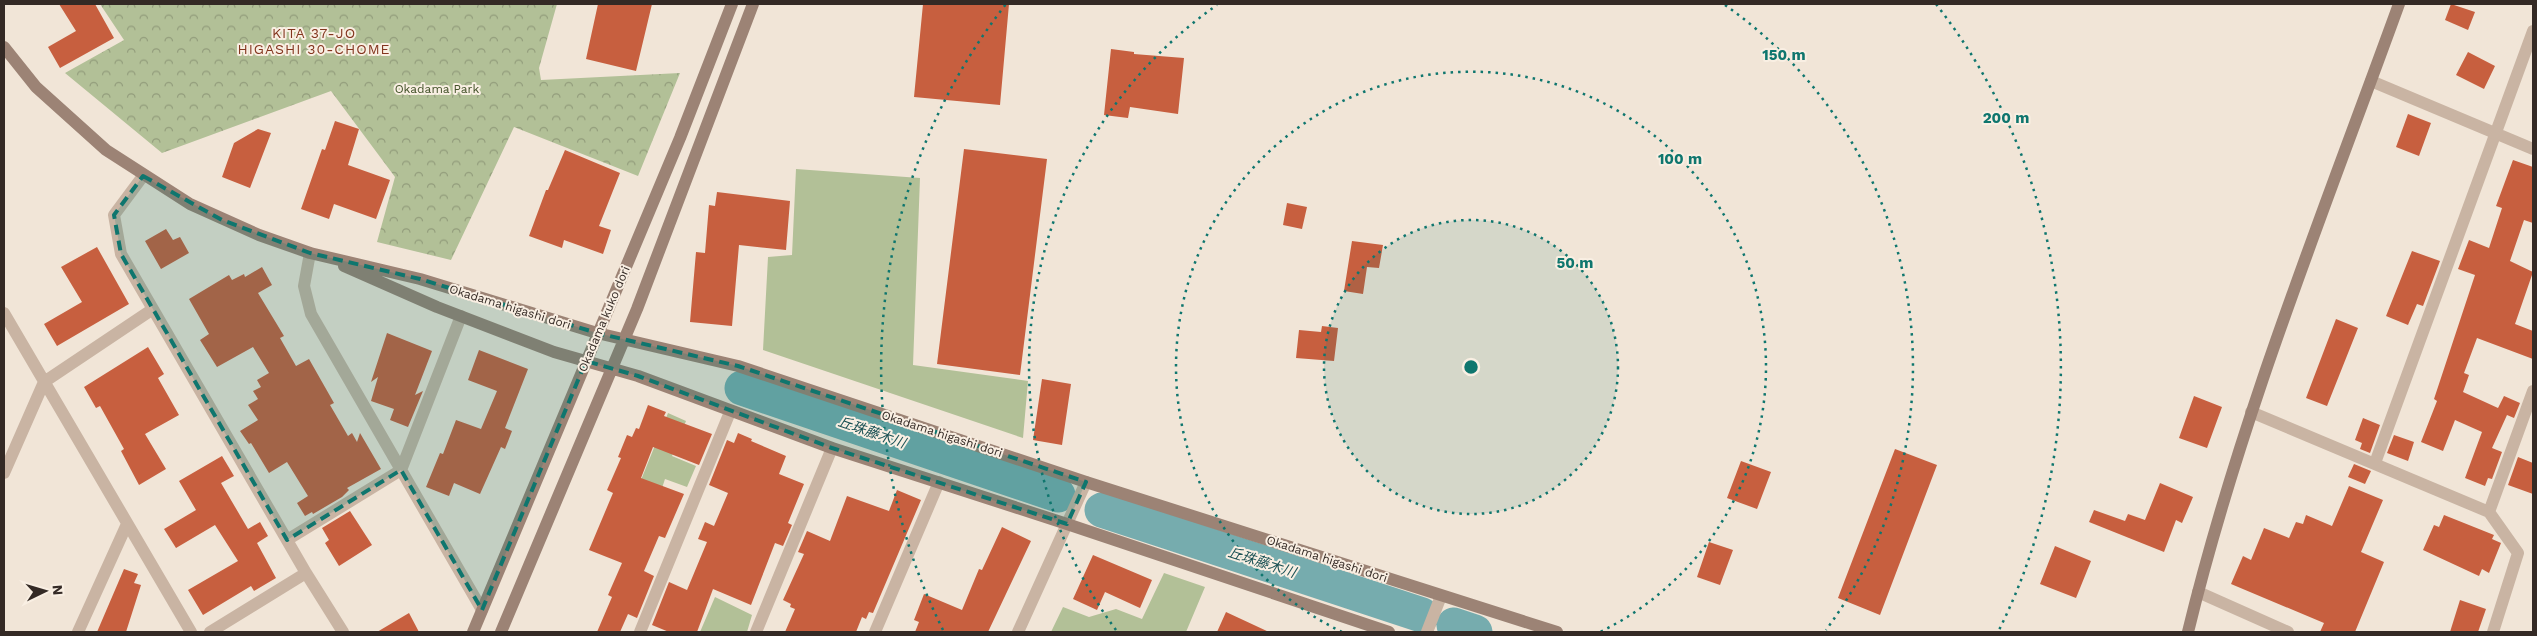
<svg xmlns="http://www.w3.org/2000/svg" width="2537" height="636" font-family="'Work Sans','Noto Sans JP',sans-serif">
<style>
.green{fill:#b2c097}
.forest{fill:url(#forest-crowns)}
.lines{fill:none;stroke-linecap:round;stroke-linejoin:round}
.river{stroke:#76acae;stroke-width:35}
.building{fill:#c75f3f}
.street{stroke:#c9b4a3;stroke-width:12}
.secondary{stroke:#9c8375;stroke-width:12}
.marked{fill:#0f766e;fill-opacity:0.2;stroke:#0f766e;stroke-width:4;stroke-dasharray:10 6;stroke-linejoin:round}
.ring{fill:none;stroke:#0f766e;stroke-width:2.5;stroke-dasharray:2.5 5}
.labels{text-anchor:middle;stroke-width:4;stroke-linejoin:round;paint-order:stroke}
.park-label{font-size:12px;fill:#435229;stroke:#f9efe3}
.street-label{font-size:12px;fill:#342a25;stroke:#f9efe3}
.neighbourhood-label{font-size:14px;letter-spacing:1px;fill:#83351e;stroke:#f9efe3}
.water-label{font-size:14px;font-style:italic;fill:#1b5255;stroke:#f9efe3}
.centre{fill:#0f766e;stroke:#f9efe3;stroke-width:2.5}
.ring-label{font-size:15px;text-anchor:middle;font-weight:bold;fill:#0f766e;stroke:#f9efe3;stroke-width:4;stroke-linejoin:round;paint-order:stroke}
</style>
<defs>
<pattern id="forest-crowns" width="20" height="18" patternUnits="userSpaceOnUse" patternTransform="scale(1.25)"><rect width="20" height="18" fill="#b2c097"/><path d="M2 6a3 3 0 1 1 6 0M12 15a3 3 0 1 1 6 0" fill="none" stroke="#929c7b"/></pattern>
</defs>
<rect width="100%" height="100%" fill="#f1e5d7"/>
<!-- green -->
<path class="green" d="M796 169 920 178 913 365 1028 381 1023 438 763 350 768 257 792 255Z
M668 413 686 421 672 456 696 466 687 487 665 479 662 488 641 480Z
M1164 573 1205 587 1186 632H1051L1063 607 1089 617 1116 609 1142 619Z
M715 597 752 615 747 632H700Z"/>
<!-- forest -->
<path class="forest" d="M100 4H557L539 68 541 80 680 73 638 176 514 127 451 260 377 242 395 177 331 91 162 153 65 73 124 40Z"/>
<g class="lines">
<!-- river -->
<path class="river" d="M742 388 1058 495
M1102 510 1422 615
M1454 625 1475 632"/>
</g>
<!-- building -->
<path class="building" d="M59 4H95L114 38 60 68 48 47 76 31Z
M598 4H652L636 71 586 59Z
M923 4H1009L1000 105 914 97Z
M2451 4 2475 12 2468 30 2445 20Z
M1111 49 1134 52V54L1184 58 1178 114 1130 107 1128 118 1104 115Z
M2468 52 2495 66 2484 89 2456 75Z
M2408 114 2431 123 2419 156 2396 147Z
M335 121 359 129 348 165 390 180 376 219 334 204 329 219 301 209 322 149 325 150Z
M258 129 271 133 250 188 222 177 234 143Z
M964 149 1047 159 1020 375 937 364Z
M565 150 620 173 599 226 611 230 603 254 564 240 562 248 529 236 546 190H548Z
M2513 160 2533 167V223L2524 220 2510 261 2533 272 2515 324 2533 331V359L2477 338 2464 373 2469 375 2463 392 2498 408 2504 396 2520 403 2514 418 2507 415 2492 448 2502 452 2492 479 2488 478 2485 486 2465 478 2482 432 2455 420 2443 451 2421 442 2437 401 2434 399 2475 275 2458 269 2469 240 2489 248 2502 208 2496 206Z
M717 192 790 201 786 250 739 245 732 326 690 322 696 252 705 253 709 205 715 206Z
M1287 203 1307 207 1302 229 1283 225Z
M166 229 173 240 180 237 189 253 161 269 145 241Z
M1352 241 1383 245 1379 268 1367 267 1363 294 1344 291Z
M97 247 129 304 57 346 44 324 82 302 61 267Z
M2412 251 2440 261 2423 306 2417 304 2408 325 2386 316Z
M262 267 272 285 258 293 284 336 280 338 296 366 309 359 334 403 330 405 348 436 352 433 357 442 360 433 381 469 347 488 349 490 342 497 313 514 312 512 305 516 297 503 308 496 287 462 269 473 251 443 249 444 240 431 258 420 248 405 258 399 253 391 261 387 257 380 269 373 253 347 217 367 200 340 209 334 189 299 229 275 232 280 244 274 245 277Z
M2336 319 2358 328 2327 406 2306 398Z
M1322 326 1338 328 1334 361 1296 358 1299 330 1321 332Z
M387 333 432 351 415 395 423 391 408 427 390 420 394 409 371 401 378 377 371 382Z
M148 347 164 374 158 378 179 415 145 434 166 469 139 485 121 451 124 449 100 406 96 408 84 387Z
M479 350 528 369 505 428 512 431 505 449 501 447 480 494 454 483 449 496 426 487 440 453 443 454 456 420 481 429 497 391 468 380Z
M1042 379 1071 384 1062 445 1033 440Z
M2194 396 2222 407 2207 448 2179 438Z
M648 405 666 412 664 416 712 434 699 465 653 447 641 478 684 494 665 538 659 536 644 571 654 576 637 618 628 614 620 632H597L612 597 608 595 622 563 589 550 613 493 607 490 621 458 618 457 627 435 632 437 636 428 639 429Z
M2363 418 2380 425 2370 453 2360 449 2362 443 2355 440Z
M738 433 752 439 751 441 786 456 779 474 804 484 788 523 792 525 783 546 775 543 751 605 713 589 697 632H669L652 625 669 582 687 590 707 542 698 539 705 522 714 526 728 493 709 485 727 440 734 443Z
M2394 435 2414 442 2408 461 2387 453Z
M1895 449 1937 465 1880 615 1838 598Z
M222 456 234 476 221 483 248 529 260 522 268 536 257 543 276 578 254 591 251 586 203 615 188 590 238 561 215 525 176 548 164 529 196 510 179 481Z
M2518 457 2533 463V494L2508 485Z
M1741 461 1771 472 1757 509 1727 498Z
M2354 464 2371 471 2365 484 2348 477Z
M2160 483 2193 497 2182 523 2176 520 2164 552 2089 522 2094 510 2125 521 2128 514 2145 520Z
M2349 486 2383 500 2361 552 2384 562 2355 632H2320L2324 623 2231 584 2243 556 2251 560 2264 528 2289 538 2296 522 2303 524 2306 515 2332 526Z
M897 490 921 500 873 613 869 612 866 619 862 617 856 632H785L795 609 790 607 791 604 783 600 804 554 798 552 807 531 830 541 847 496 889 511Z
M350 511 372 545 339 566 325 543 329 540 322 528Z
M2444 515 2494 535 2492 539 2501 543 2489 573 2482 569 2479 576 2423 550 2434 525 2439 527Z
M1002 527 1031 541 988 632H915L919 622 914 620 924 594 962 610 979 569 982 570Z
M1709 542 1733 550 1720 585 1697 577Z
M2055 546 2091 561 2076 598 2040 584Z
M1093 555 1152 580 1140 608 1105 592 1097 610 1073 599Z
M124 569 138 574 134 583 141 585 126 632H97Z
M2460 600 2486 609 2478 632H2450Z
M1226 612 1269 632H1217Z
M409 613 419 632H377Z"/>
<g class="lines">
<!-- street -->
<path class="street" d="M2371 81 2533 149
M143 176 114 215 121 254 306 573 343 632
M310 253 304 286 311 314 482 610
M4 313 191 632
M2251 412 2489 512 2533 391
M2375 463 2533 31
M4 473 44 382 153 309
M2489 512 2518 553 2493 632
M287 540 401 470 461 316
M2198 592 2288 632
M78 632 127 524
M210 632 306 573
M640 632 730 412
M756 632 832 448
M875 632 939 482
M1018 632 1086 482
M1427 632 1441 596"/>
<!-- secondary -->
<path class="secondary" d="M4 47 36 87 106 150 190 204 259 235 310 253 420 279 597 333 738 366 1086 482 1557 632
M344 266 437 307 554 352 638 376 832 448 1067 524 1389 632
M473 632 680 138 732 4
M501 632 637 309 753 4
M2188 632C2240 418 2324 211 2399 4"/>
</g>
<!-- marked area -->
<path class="marked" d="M143 176 222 220 310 253 420 279 597 333 738 366 1086 482 1067 524 832 448 638 376 586 361 482 610 401 470 287 540 121 254 114 215Z"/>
<!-- distance rings -->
<circle cx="1471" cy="367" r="147" fill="#0f766e" fill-opacity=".12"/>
<g class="ring">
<circle cx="1471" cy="367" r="147"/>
<path d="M1342 632A295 295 0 1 1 1600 632"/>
<path d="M1116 630A442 442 0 0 1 1217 5M1725 5A442 442 0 0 1 1826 630"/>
<path d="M943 630A590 590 0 0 1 1006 4M1936 4A590 590 0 0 1 1999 630"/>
</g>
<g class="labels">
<!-- park labels -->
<g class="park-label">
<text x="437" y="93">Okadama Park</text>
</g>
<!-- street labels -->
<g class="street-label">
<text transform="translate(510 307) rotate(17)" y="4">Okadama higashi dori</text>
<text transform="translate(604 319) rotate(-67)" y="4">Okadama kuko dori</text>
<text transform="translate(942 434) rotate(18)" y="4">Okadama higashi dori</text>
<text transform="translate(1327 559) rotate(18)" y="4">Okadama higashi dori</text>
</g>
<!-- neighbourhood labels -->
<g class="neighbourhood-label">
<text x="314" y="38">KITA 37-JO<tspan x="314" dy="16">HIGASHI 30-CHOME</tspan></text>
</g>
<!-- water labels -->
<g class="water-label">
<text transform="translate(872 432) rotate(19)" y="5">丘珠藤木川</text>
<text transform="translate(1262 562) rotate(18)" y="5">丘珠藤木川</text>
</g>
</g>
<circle cx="1471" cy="367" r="8" class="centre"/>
<g class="ring-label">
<text x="1784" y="60">150 m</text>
<text x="2006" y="123">200 m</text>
<text x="1680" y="164">100 m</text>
<text x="1575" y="268">50 m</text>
</g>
<!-- border -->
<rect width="2537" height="636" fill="none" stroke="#342a25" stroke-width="10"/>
<!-- north arrow -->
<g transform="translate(45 591) rotate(85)" stroke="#f9efe3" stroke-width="4" paint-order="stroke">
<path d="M0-4L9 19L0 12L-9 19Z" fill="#342a25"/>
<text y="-8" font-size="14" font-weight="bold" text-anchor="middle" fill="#342a25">N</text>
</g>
</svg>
